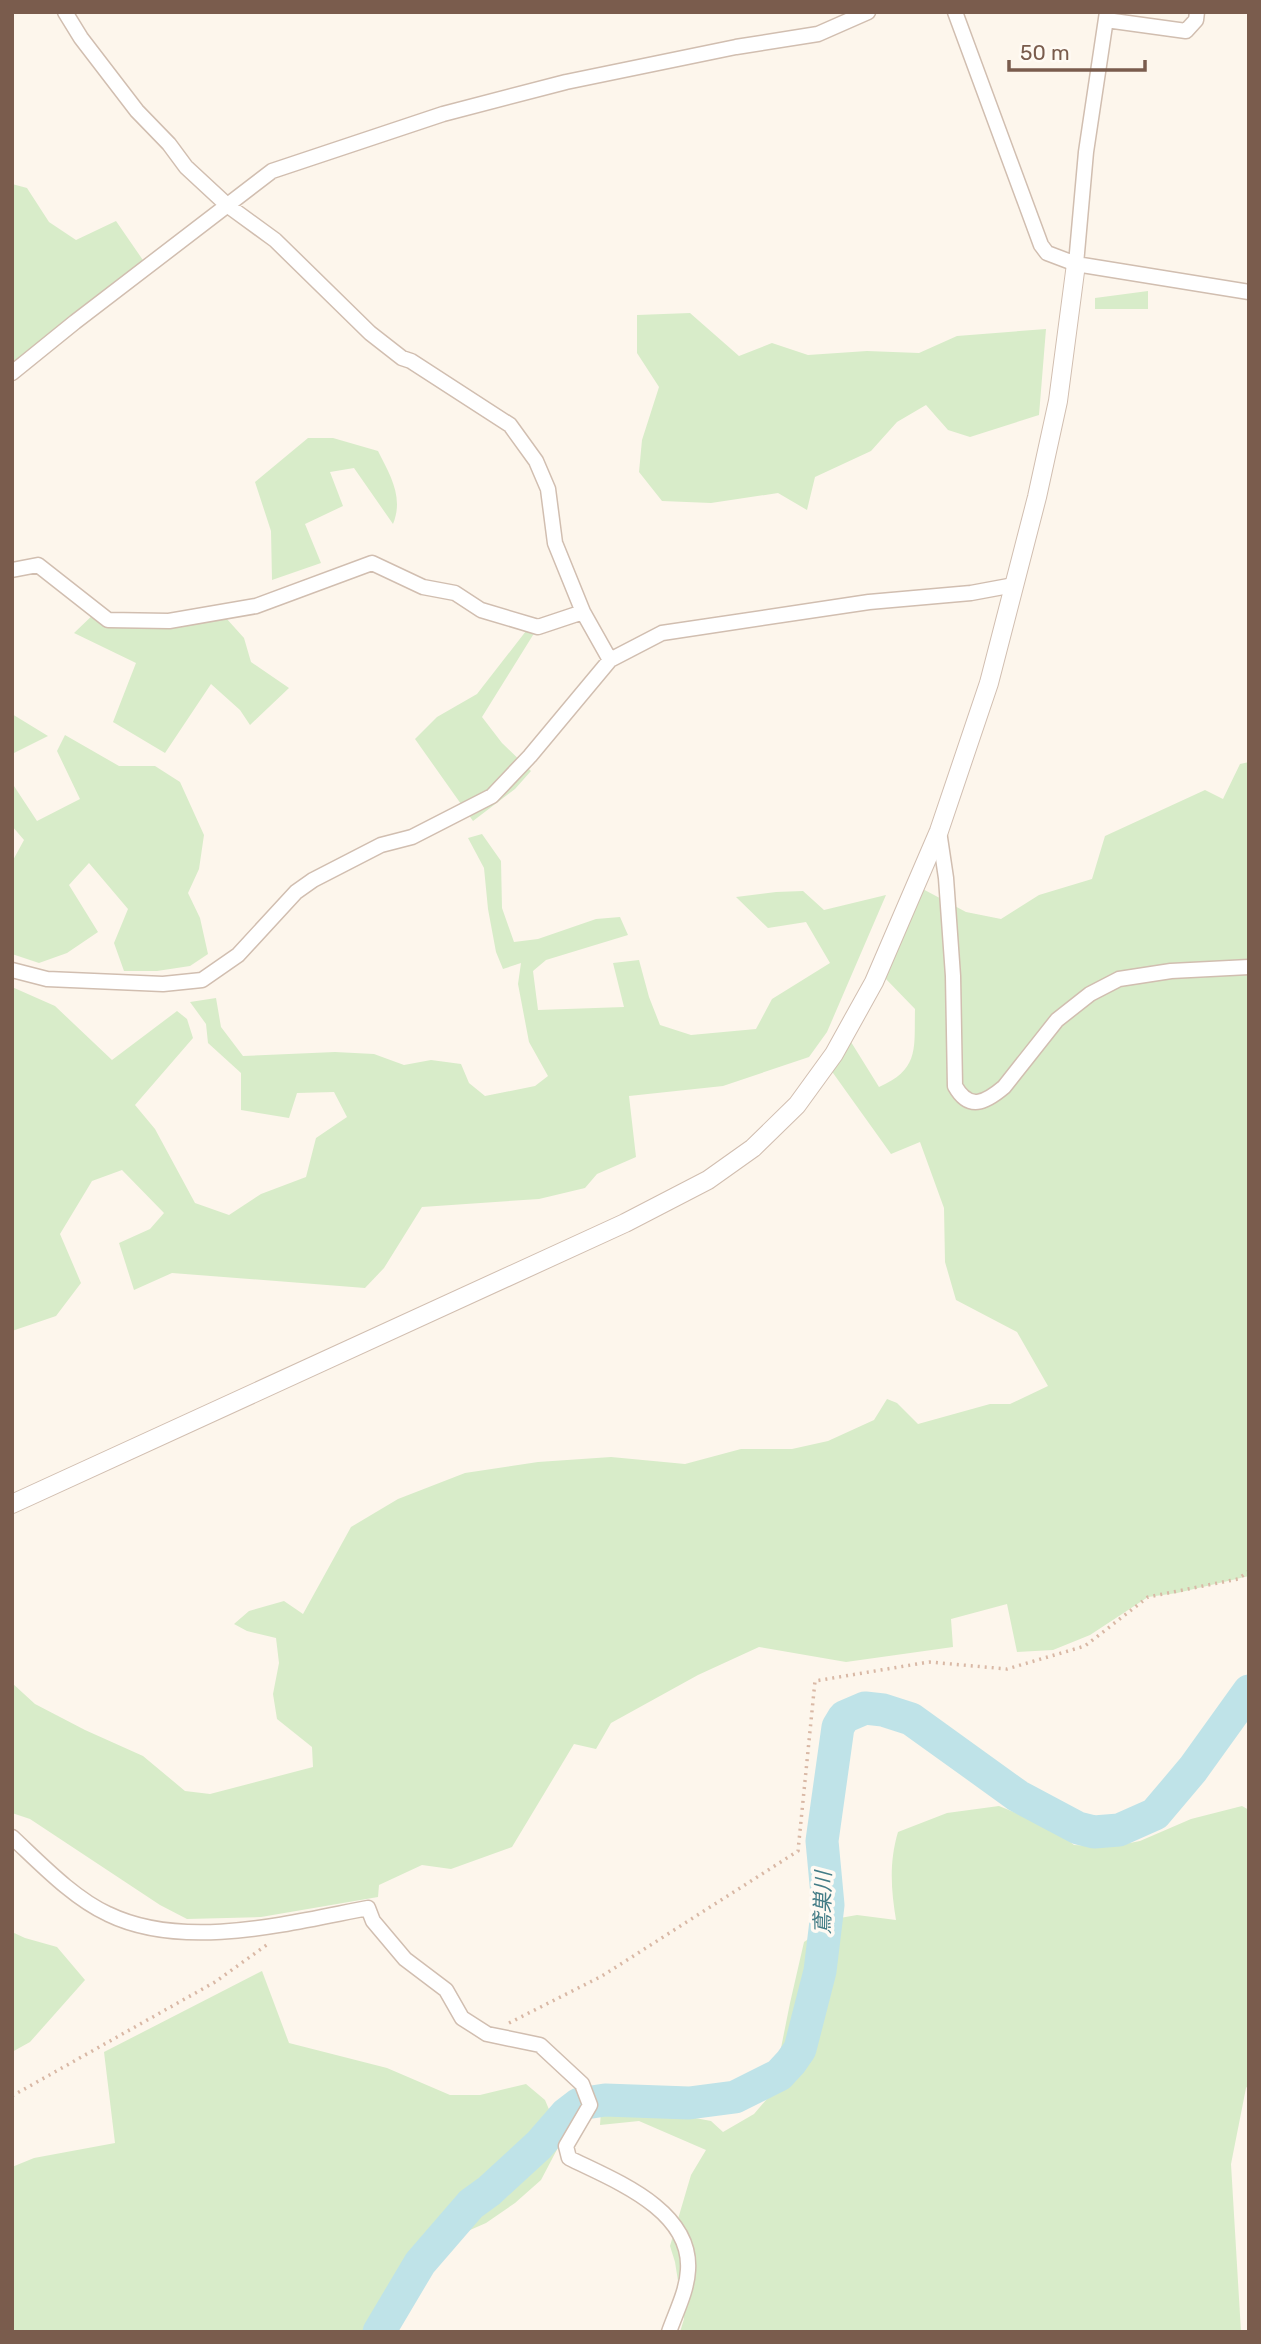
<svg xmlns="http://www.w3.org/2000/svg" width="1261" height="2344" font-family="Rubik,'Noto Sans JP',sans-serif">
<style>
.green{fill:#d8ecc9}
.lines{fill:none;stroke-linecap:round;stroke-linejoin:round}
.river{stroke:#bfe3e8;stroke-width:33}
.minor-casing{stroke:#d1beb0;stroke-width:17}
.tertiary-casing{stroke:#d1beb0;stroke-width:20}
.path{stroke:#d9b8a5;stroke-width:3.5;stroke-dasharray:2 5;stroke-linecap:butt}
.minor{stroke:#fff;stroke-width:14}
.tertiary{stroke:#fff;stroke-width:18}
.labels{text-anchor:middle;stroke-width:7;stroke-linejoin:round;paint-order:stroke}
.water-label{font-size:21px;font-style:italic;fill:#437c86;stroke:#fffaf3}
</style>
<rect width="100%" height="100%" fill="#fdf6ec"/>
<!-- green -->
<path class="green" d="M12 184 27 188 49 222 76 240 116 221 147 266 12 370Z
M1148 291V309H1095V298Z
M690 313 739 356 772 343 808 355 867 351 919 353 957 336 1046 329 1039 415 970 437 948 430 926 405 897 422 871 451 815 477 807 510 778 493 711 503 662 501 639 472 642 440 659 387 637 353V315Z
M308 438H333L378 451C390 475 404 497 393 524L354 468 330 472 343 506 305 524 321 563 272 580 271 531 255 482Z
M97 611 115 625 226 618 244 638 251 662 289 688 250 725 240 710 211 684 165 753 113 722 136 663 74 633Z
M538 627 482 717 502 743 531 771 515 789 473 821 415 739 437 717 477 694 526 631Z
M12 714 48 736 12 754Z
M65 735 119 766H155L180 782 204 835 199 869 188 893 200 918 208 954 190 966 157 971H124L114 943 128 909 89 863 69 885 98 932 67 953 39 963 12 954V862L24 840 12 826V783L37 821 80 799 57 751Z
M1249 762V1576L1177 1593 1148 1597 1090 1635 1053 1650 1017 1652 1007 1604 951 1619 953 1647 846 1662 759 1647 698 1675 611 1723 596 1749 574 1744 512 1847 451 1869 422 1865 379 1885 378 1897 261 1917 187 1919 160 1905 30 1819 12 1813V1683L35 1704 85 1730 143 1756 185 1791 210 1794 313 1767 312 1747 277 1719 273 1694 279 1663 276 1638 247 1631 234 1624 249 1611 284 1601 303 1614 351 1527 398 1499 465 1473 538 1462 611 1457 685 1464 741 1449H792L828 1441 874 1420 887 1399 897 1403 918 1424 990 1404H1010L1048 1386 1017 1332 956 1300 945 1262 944 1208 920 1142 891 1154 828 1066 851 1042 879 1087C920 1069 914 1048 915 1009L885 978 919 887 966 912 1001 919 1039 895 1092 879 1105 836 1205 790 1223 799 1240 764Z
M482 834 501 861 502 908 514 942 538 939 596 919 620 917 628 935 546 960 533 971 538 1010 624 1007 613 963 639 960 649 997 660 1025 691 1035 756 1029 772 999 830 963 806 922 768 928 736 897 776 892 803 891 824 910 886 895 827 1032 809 1057 723 1086 629 1096 636 1157 597 1174 585 1188 539 1199 422 1207 384 1268 365 1288 172 1273 134 1290 119 1243 150 1229 164 1213 122 1170 92 1181 60 1234 81 1283 56 1316 12 1331V987L55 1006 112 1060 177 1011 187 1019 193 1038 135 1105 155 1129 195 1203 229 1215 261 1194 306 1177 316 1138 347 1117 334 1092 297 1093 289 1118 241 1110V1073L208 1043 206 1024 190 1002 216 998 221 1027 243 1056 335 1052 374 1054 404 1065 431 1060 461 1064 469 1083 485 1096 535 1086 548 1076 529 1042 518 984 521 963 503 969 496 952 488 909 484 868 468 838Z
M999 1806 1055 1829 1074 1845 1110 1847 1140 1841 1191 1819 1242 1806 1249 1810V2084L1246 2088 1231 2164 1241 2332H680L684 2319 675 2262 670 2246 691 2175 706 2150 639 2121 600 2125 601 2111H658L711 2121 723 2132 754 2114 772 2093 790 2003 804 1942 840 1918 857 1915 896 1920C891 1890 889 1862 898 1832L947 1813Z
M12 1932 25 1938 57 1947 85 1980 30 2042 12 2052Z
M262 1971 289 2043 387 2068 450 2095H480L526 2084 545 2100 562 2140 541 2180 515 2203 486 2223 420 2252 410 2260 388 2292 371 2332H12V2167L34 2158 115 2143 104 2052Z"/>
<g class="lines">
<!-- river -->
<path class="river" d="M379 2332 420 2263 471 2204 489 2191 539 2145 566 2114 579 2104 605 2100 689 2103 735 2097 779 2075 791 2062 800 2049 820 1971 828 1905 822 1841 838 1727 844 1717 865 1708 883 1710 911 1719 1018 1796 1078 1828 1094 1832 1119 1830 1155 1814 1193 1769 1249 1691"/>
<defs>
<path id="minor" d="M65 12 81 38 137 111 169 144 186 167 227 205 275 240 370 333 402 358 411 361 510 425 536 461 548 489 555 543 583 612 610 660
M955 12 1041 245 1047 253 1076 264 1249 292
M1106 20 1186 31 1196 20 1197 12
M1076 264 1086 152 1107 12
M12 373 75 322 272 171 443 114 566 82 736 47 818 34 868 12
M12 570 38 565 108 620 169 621 256 606 372 563 423 587 455 593 481 610 538 627 583 612
M939 831 946 878 953 976 955 1086C969 1111 985 1103 1004 1087L1057 1020 1090 994 1119 979 1171 971 1249 967
M12 970 47 979 163 984 202 980 238 955 296 892 313 880 381 845 412 837 492 796 530 756 610 660 662 633 869 602 971 593 1014 585
M12 1837C40 1863 73 1898 108 1914 184 1951 289 1923 368 1908L373 1921 405 1959 446 1990 462 2018 487 2034 540 2045 582 2084 590 2105 566 2146 569 2158C613 2180 692 2209 688 2270 687 2291 676 2312 669 2332"/>
<path id="tertiary" d="M12 1504 625 1223 708 1180 753 1148 797 1105 834 1054 874 982 939 831 989 683 1037 497 1058 401 1076 264"/>
</defs>
<!-- minor casing -->
<use href="#minor" class="minor-casing"/>
<!-- tertiary casing -->
<use href="#tertiary" class="tertiary-casing"/>
<!-- path -->
<path class="path" d="M509 2023 602 1976 798 1851 815 1681 929 1662 1007 1669 1085 1646 1148 1597 1238 1579 1249 1571
M12 2096 215 1982 268 1944"/>
<!-- minor -->
<use href="#minor" class="minor"/>
<!-- tertiary -->
<use href="#tertiary" class="tertiary"/>
</g>
<g class="labels">
<!-- water labels -->
<g class="water-label">
<text transform="translate(823 1903) rotate(-89)" y="7">鳶巣川</text>
</g>
</g>
<!-- border -->
<rect width="1261" height="2344" fill="none" stroke="#7a5c4d" stroke-width="28"/>
<!-- scale -->
<path d="M1009 60v10h136v-10" fill="none" stroke="#7a5c4d" stroke-width="3.5"/>
<text x="1020" y="60" font-size="21" fill="#7a5c4d" stroke="#fffaf3" stroke-width="5" paint-order="stroke">50 m</text>
</svg>
